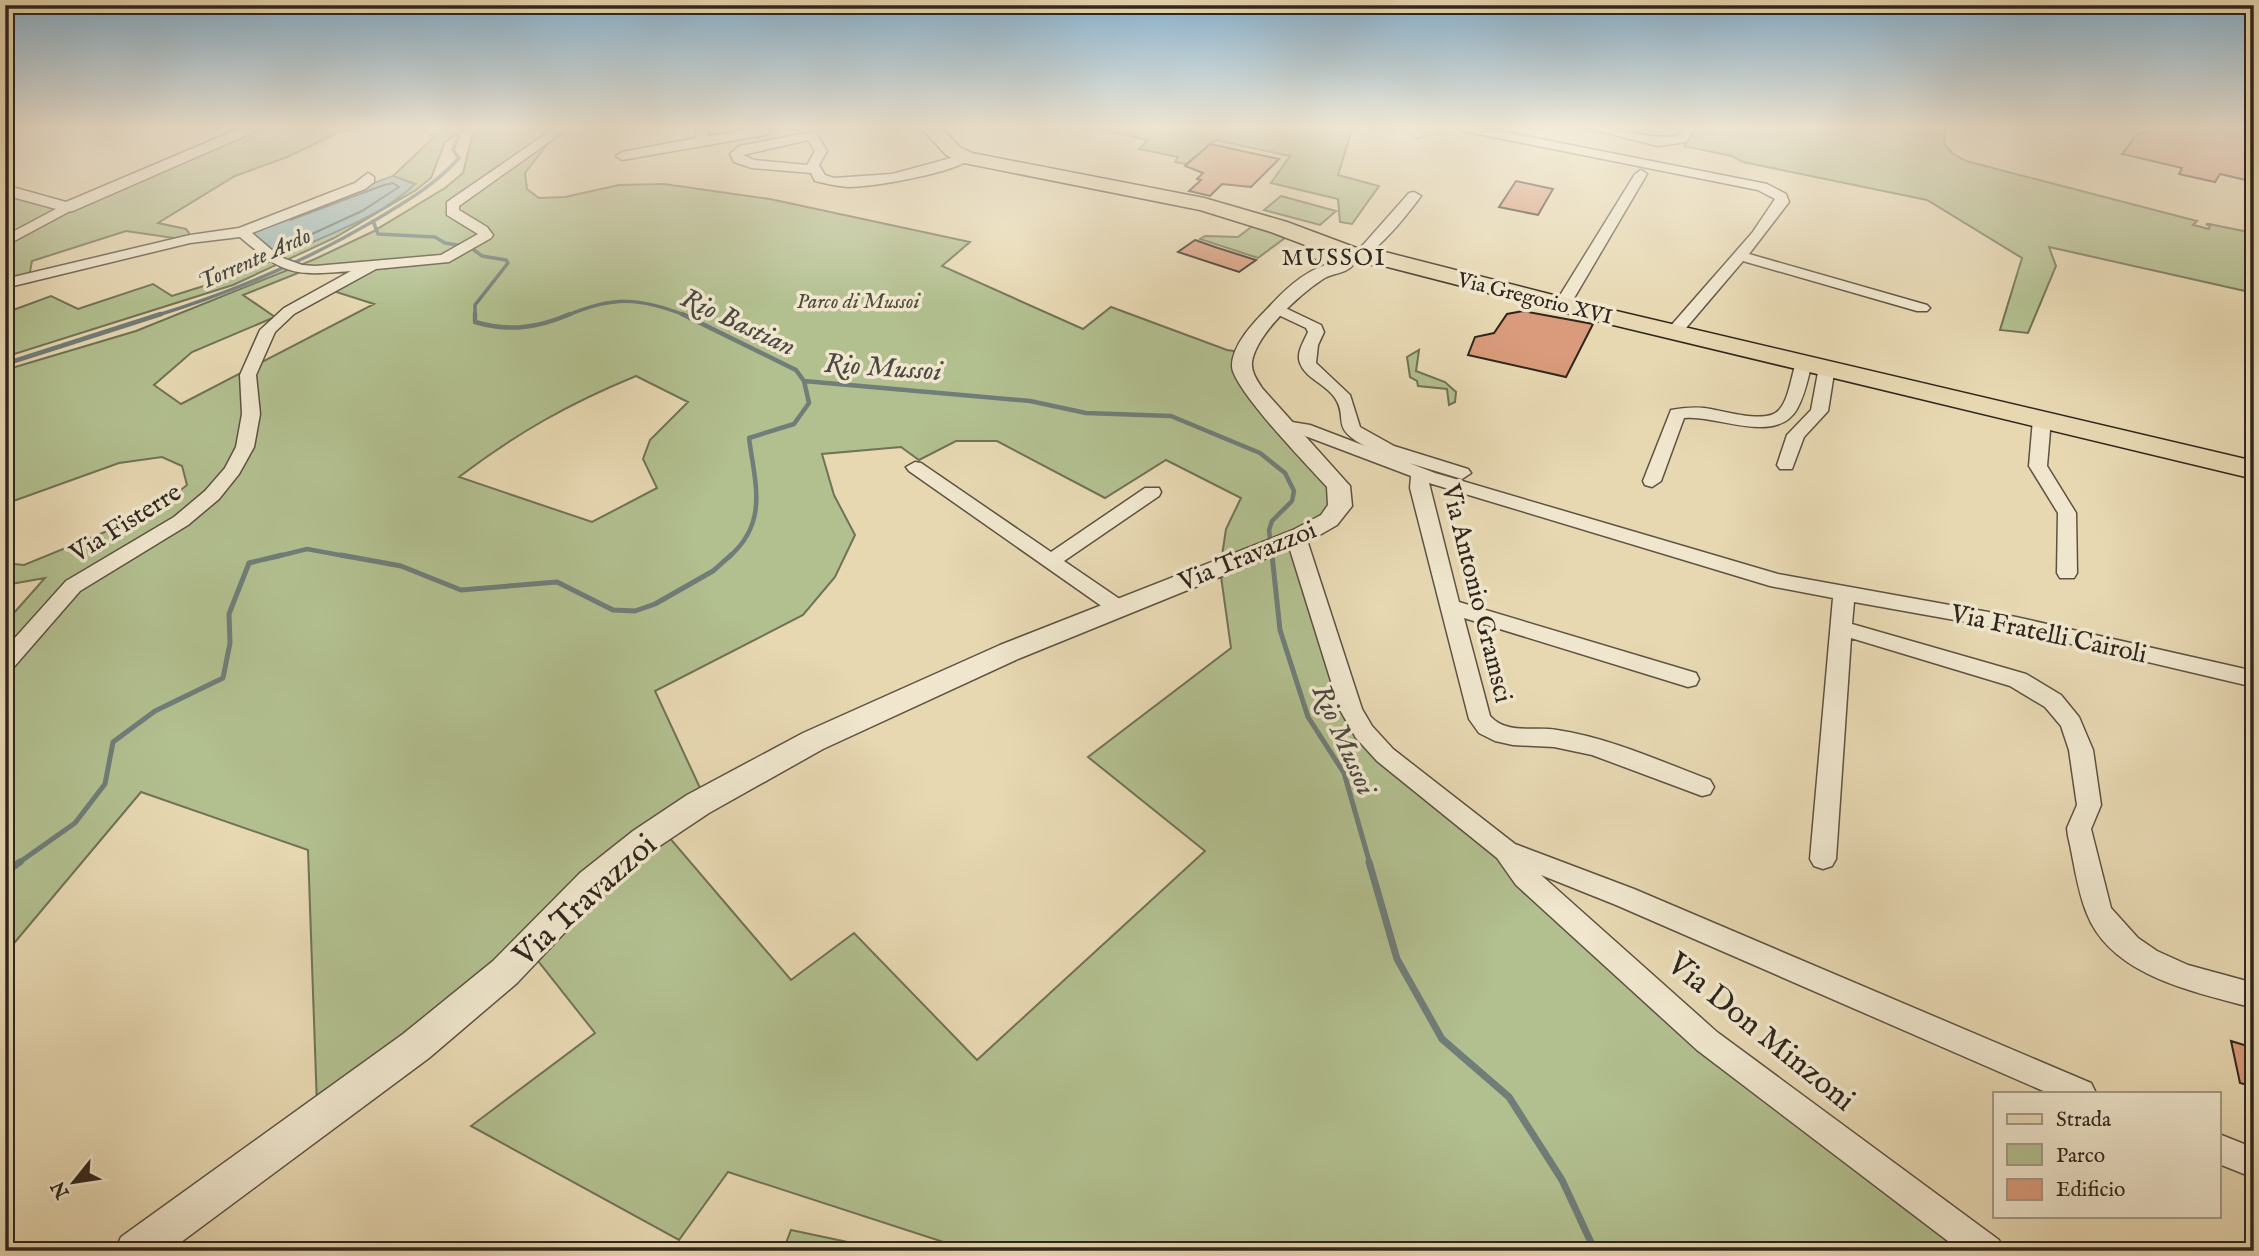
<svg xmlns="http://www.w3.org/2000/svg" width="2259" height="1256" font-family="'IM FELL English',serif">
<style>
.green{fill:#b2bf8f;stroke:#717256;stroke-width:2;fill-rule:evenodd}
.water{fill:#9bb7b7;stroke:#707d79;stroke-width:2}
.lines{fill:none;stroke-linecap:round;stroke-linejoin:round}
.shore{stroke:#666e6a;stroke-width:2}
.stream-far3{stroke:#707d79;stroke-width:3.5}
.stream-far2{stroke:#707d79;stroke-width:4.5}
.stream-far1{stroke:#707d79;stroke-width:5}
.stream{stroke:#707d79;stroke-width:7}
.building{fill:#d99b7b;stroke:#30261d;stroke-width:2}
.pedestrian-casing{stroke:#5e5242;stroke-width:2}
.minor-casing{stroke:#5e5242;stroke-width:3}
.tertiary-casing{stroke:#5e5242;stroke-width:3}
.primary-casing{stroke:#30261d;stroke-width:3}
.pedestrian{fill:#efe6cd;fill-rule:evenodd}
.minor{fill:#efe6cd;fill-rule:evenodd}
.tertiary{fill:#efe6cd;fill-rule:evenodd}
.primary{fill:#e7d8b2;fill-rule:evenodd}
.labels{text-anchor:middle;stroke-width:7;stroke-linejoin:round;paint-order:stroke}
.far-street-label{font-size:21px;fill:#30261d;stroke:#efe6cd}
.far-park-label{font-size:21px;font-style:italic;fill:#504c3a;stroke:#efe6cd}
.far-neighbourhood-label{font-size:23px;letter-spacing:2px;fill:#30261d;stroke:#efe6cd}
.far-water-label{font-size:23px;font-style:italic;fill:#4b4a44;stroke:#efe6cd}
.street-label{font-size:26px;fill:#30261d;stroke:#efe6cd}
.water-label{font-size:28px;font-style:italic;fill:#4b4a44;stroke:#efe6cd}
.near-street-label{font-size:32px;fill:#30261d;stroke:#efe6cd}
</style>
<rect width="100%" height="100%" fill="#e7d8b2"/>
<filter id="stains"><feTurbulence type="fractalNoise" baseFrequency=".00286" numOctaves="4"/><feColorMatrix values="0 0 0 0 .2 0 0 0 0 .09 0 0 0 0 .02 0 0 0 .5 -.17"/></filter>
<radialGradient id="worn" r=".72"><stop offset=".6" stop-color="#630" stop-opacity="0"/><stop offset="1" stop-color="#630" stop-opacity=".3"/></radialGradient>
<!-- green -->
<path class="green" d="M261 127H369L339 132 287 157 235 176 158 223 186 229 189 233 187 240 126 231 32 261 29 277 5 283V188L71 209Z
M418 127H468L445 142 431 178 416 190 334 238 233 285 5 357V313L51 296 78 309 153 284 172 296 229 278 271 261 415 184 393 176 434 137Z
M483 127H570L553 137 525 173 527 189 539 198 565 197 619 185 664 184 770 199 970 242 942 266 1083 329 1111 307 1227 350 1241 352 1237 364 1338 501 1294 541 1352 727 1388 750 1512 872 1977 1251H971L728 1172 679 1240 471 1126 595 1033 523 942 317 1106 308 850 141 792 5 954V623L45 578 5 585V563L24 565 154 512 187 485 182 466 162 457 119 463 5 504V370L136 331 315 259 372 232 445 188 463 173 473 133ZM376 264 330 290 374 304 181 404 154 385 192 352 275 317 243 295 313 267ZM636 376 688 402 650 440 643 459 657 488 592 522 459 477C517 433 568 404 636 376ZM956 441H997L1105 498 1166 460 1241 498 1226 529 1220 569 1231 648 1088 757 1205 851 977 1060 854 933 791 980 656 822 701 790 655 691 803 615 835 577 855 535 834 495 822 454 901 447 919 460Z
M1088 127H1356L1352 129 1338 175 1379 186 1352 224 1340 222 1338 199 1271 183 1290 156 1215 140 1186 164 1175 162 1178 157 1139 149 1148 140Z
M1695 127H1945L1944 144 1952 153 1966 161 2197 221 2193 225 2209 229 2210 226 2206 224H2209L2254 233V293L2049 247 2056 266 2028 333 2000 330 2022 258 1927 200 1743 162 1732 156 1684 146Z
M1281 196 1336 211 1320 225 1264 210Z
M1255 224 1289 235 1258 258 1200 239 1205 236 1238 237Z
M1419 350 1416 371 1445 382 1456 392 1455 402 1449 405 1447 389 1418 386 1417 381 1410 377 1407 357Z
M791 1230 890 1251H783Z"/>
<!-- water -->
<path class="water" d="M393 176 415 184C377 221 318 237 271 261L242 230Z"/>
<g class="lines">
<!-- shore -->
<path class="shore" d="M275 251 362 211 399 187 393 183 384 185 290 220"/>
<!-- stream-far3 -->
<path class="stream-far3" d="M373 221 378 234 435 237 445 243 470 247 482 256 506 260 508 263 475 305V316
M155 316C234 292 306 261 377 219 407 201 436 184 459 158L453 150 460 132 469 127
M566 316C613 296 639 297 687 316"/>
<!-- stream-far2 -->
<path class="stream-far2" d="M475 314V322C509 332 538 328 570 314
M682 314 796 370 804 381 809 403 794 424 749 438C755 484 769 522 729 557
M5 364 161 314
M804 381 1030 401 1086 413 1171 416 1260 453 1285 473 1294 491 1292 501 1272 521 1269 530 1272 557
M275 557 307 549 350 557"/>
<!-- stream-far1 -->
<path class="stream-far1" d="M341 555 401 566 461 590 557 582 613 610 635 611 655 604 713 571 731 555
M1272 555 1280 630 1308 717 1344 773 1370 864
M17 864 75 823 105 784 113 742 155 711 223 678 230 643 229 614 249 563 282 555"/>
<!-- stream -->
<path class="stream" d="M1369 862 1397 959 1442 1039 1509 1097 1562 1180 1595 1251
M5 873 20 862"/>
</g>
<!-- building -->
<path class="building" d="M2150 127H2254V182L2220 174 2215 182 2179 174 2182 168 2122 154 2138 133 2149 132Z
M1210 144 1279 159 1251 187 1222 184 1210 196 1189 191 1201 180 1197 179 1203 173 1185 166Z
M1516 181 1553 189 1538 215 1499 207Z
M1195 240 1218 248 1256 260 1239 272 1178 252Z
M1523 311 1593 324 1566 377 1468 355 1475 337 1494 333 1507 314Z
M2231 1041 2254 1048V1087L2240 1083Z"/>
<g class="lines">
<defs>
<path id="pedestrian" d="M1400 127H1411L1425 136 1417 138Z"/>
<path id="minor" d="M10 127H27L5 137V129Z
M556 127H570L459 206V210L487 227 493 235 491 238 449 262 376 269 294 314 275 332 256 375 260 414 254 447 239 474 219 499 188 525 80 591 13 668 5 671V649L66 581 174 517 205 491 225 468 236 447 242 414 240 375 260 330 284 308 351 271C293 276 284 275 240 237L190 243 5 288V279L190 235 239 228 355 183 368 173 374 177V182L365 189 252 233 280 257 302 265 315 266 441 255 478 234 447 215V202Z
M696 127H708V136L766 127 772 131 766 135 622 160 616 156 622 152 696 138Z
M1457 127H1480L1767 184 1786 194 1789 202 1749 254 1927 305 1930 308 1927 311H1917L1743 261 1680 335H1668L1666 332 1668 329 1752 233 1775 199 1758 190 1463 131Z
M1583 127C1615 126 1646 140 1678 136L1684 127H1696L1686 142 1658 146Z
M812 132 816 133 827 151 819 165 825 175 834 178 892 174 966 154 972 158C954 173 874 187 848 187 837 186 827 184 815 181L811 173 752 168 734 162 730 154 739 146ZM808 140 815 151 807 165 754 160 743 155Z
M1641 170 1647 174 1570 305 1562 310 1557 308 1554 305 1635 174Z
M1414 192 1421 196C1409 212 1371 263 1351 259L1349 256 1363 245 1409 193Z
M67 203 74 207 72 210 5 246V236Z
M1277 304 1321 325 1324 332 1318 345 1316 363 1350 395 1360 427 1394 446 1468 469 1471 473 1462 479 1409 463 1435 473 1778 574 2016 617 2254 671V687L2016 631 1854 602 1852 624 2026 674 2061 695 2079 717 2093 750 2101 805 2091 829 2111 908 2138 938 2157 951 2188 965 2254 983V1008C2196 992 2112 977 2087 914 2077 890 2074 861 2068 836L2067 828 2077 805 2069 750 2061 726 2045 707 2010 686 1851 638 1836 859 1832 866 1823 869 1814 866 1810 859 1833 598 1770 586 1429 483 1459 602 1696 673 1699 679 1696 685 1688 687 1464 618 1490 716C1507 735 1535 726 1557 730 1610 738 1660 761 1710 780L1714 787 1710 794 1702 796 1592 755 1554 747 1513 745 1495 741 1479 733 1469 719 1410 488 1411 476 1300 434 1280 430 1277 426 1286 421 1310 425 1365 446C1329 427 1349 419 1335 398 1326 384 1306 379 1300 363 1296 353 1304 341 1308 332L1306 328 1272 312 1269 309 1272 306Z
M1804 358 1812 363C1808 378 1805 395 1797 409 1776 446 1716 414 1684 418L1661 481 1652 487 1645 485 1643 481 1671 410C1682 408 1692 407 1704 408 1722 410 1766 425 1779 410 1789 399 1791 377 1796 363Z
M1827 362 1835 367 1828 411 1804 437 1792 469H1780L1777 465 1787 435 1811 410 1819 367Z
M2042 414 2051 419 2047 466 2076 513 2077 573 2074 578H2060L2057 573 2058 513 2029 466 2033 419Z
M915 462 921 463 1051 552 1145 488H1159L1161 492 1159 496 1064 561 1124 602 1127 607 1124 612H1110L909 471 906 467Z
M1296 531 1303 533 1306 537 1362 709 1372 726 1393 749 1515 844 1634 889 2091 1083 2096 1093H2048L1616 905 1541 875 1717 1032 1999 1240 2004 1251H1961L1697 1050 1516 885 1497 858 1377 761 1356 738 1340 710 1286 537 1289 533Z
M2219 1134 2254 1148V1178L2219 1164Z"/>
<path id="tertiary" d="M243 127H265L73 211 67 212 5 195V185L66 202Z
M1343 261 1349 262 1352 266C1345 274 1332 273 1323 279 1300 294 1256 334 1252 362 1251 372 1257 380 1262 388L1350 486 1352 506 1337 525 1311 540 1018 659 823 749 709 813 655 849 602 893 517 983 429 1058 169 1251H115L121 1237 403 1034 493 961 580 873 633 831 687 795 803 733 1000 645 1293 530 1321 515 1328 505 1327 487C1309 467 1232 388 1232 366 1232 345 1254 322 1268 308 1289 285 1311 265 1343 261Z"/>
<path id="primary" d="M920 127H940L960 147 972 153 1204 198 1287 222 1362 250 1385 252 1612 310 2254 461V479L1609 324 1384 266 1361 264 1336 256 1321 260 1313 258 1310 253 1313 248 1271 232 1200 210 959 162 946 155Z"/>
</defs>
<!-- pedestrian casing -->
<use href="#pedestrian" class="pedestrian-casing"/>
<!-- minor casing -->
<use href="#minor" class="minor-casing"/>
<!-- tertiary casing -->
<use href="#tertiary" class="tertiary-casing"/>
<!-- primary casing -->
<use href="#primary" class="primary-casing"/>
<!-- pedestrian -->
<use href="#pedestrian" class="pedestrian"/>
<!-- minor -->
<use href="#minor" class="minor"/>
<!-- tertiary -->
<use href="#tertiary" class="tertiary"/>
<!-- primary -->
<use href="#primary" class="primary"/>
</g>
<!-- sky -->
<linearGradient id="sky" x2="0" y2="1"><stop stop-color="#89b5d4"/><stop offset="0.42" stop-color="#f4eddc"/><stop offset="1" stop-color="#f4eddc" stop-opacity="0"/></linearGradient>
<rect width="2259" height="303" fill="url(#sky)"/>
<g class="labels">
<!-- far-street labels -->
<g class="far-street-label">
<text transform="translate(1535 298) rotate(14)" y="7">Via Gregorio XVI</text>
</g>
<!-- far-park labels -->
<g class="far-park-label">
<text x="858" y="308">Parco di Mussoi</text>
</g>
<!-- far-neighbourhood labels -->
<g class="far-neighbourhood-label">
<text x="1334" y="265">MUSSOI</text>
</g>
<!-- far-water labels -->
<g class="far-water-label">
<text transform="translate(254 258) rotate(-24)" y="8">Torrente Ardo</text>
</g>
<!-- street labels -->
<g class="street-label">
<text transform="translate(125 522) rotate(-32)" y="9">Via Fisterre</text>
<text transform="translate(1247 555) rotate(-22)" y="9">Via Travazzoi</text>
<text transform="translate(1478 593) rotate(76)" y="9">Via Antonio Gramsci</text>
<text transform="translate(2049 633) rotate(12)" y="9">Via Fratelli Cairoli</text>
</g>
<!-- water labels -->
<g class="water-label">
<text transform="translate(739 321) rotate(25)" y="10">Rio Bastian</text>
<text transform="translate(883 366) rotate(4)" y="10">Rio Mussoi</text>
<text transform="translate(1345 739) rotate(66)" y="10">Rio Mussoi</text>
</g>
<!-- near-street labels -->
<g class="near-street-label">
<text transform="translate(584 899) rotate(-42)" y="11">Via Travazzoi</text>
<text transform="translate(1762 1031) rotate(39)" y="11">Via Don Minzoni</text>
</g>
</g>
<!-- margin -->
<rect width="2259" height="1256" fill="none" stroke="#e7d8b2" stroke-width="28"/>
<rect x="7" y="7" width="2245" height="1242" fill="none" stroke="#30261d" stroke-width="3.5"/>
<rect x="14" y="14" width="2231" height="1228" fill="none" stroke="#30261d" stroke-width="2"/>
<!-- legend -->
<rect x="1993" y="1092" width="228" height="126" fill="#efe6cd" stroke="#a39987" stroke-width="2"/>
<rect x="2007" y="1114" width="35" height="10" fill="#e7d8b2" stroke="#a39987" stroke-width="2"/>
<text x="2056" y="1126" font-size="21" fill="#30261d">Strada</text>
<rect x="2007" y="1144" width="35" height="21" fill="#b2bf8f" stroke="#a39987" stroke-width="2"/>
<text x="2056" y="1162" font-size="21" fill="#30261d">Parco</text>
<rect x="2007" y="1179" width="35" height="21" fill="#d99b7b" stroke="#a39987" stroke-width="2"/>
<text x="2056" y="1196" font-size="21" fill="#30261d">Edificio</text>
<!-- north arrow -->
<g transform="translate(74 1182) rotate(240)" stroke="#efe6cd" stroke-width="5" paint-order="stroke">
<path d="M0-5L12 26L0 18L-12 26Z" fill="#30261d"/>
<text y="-10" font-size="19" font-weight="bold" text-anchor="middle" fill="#30261d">N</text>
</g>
<rect width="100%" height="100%" filter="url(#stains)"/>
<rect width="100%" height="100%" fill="url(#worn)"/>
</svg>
